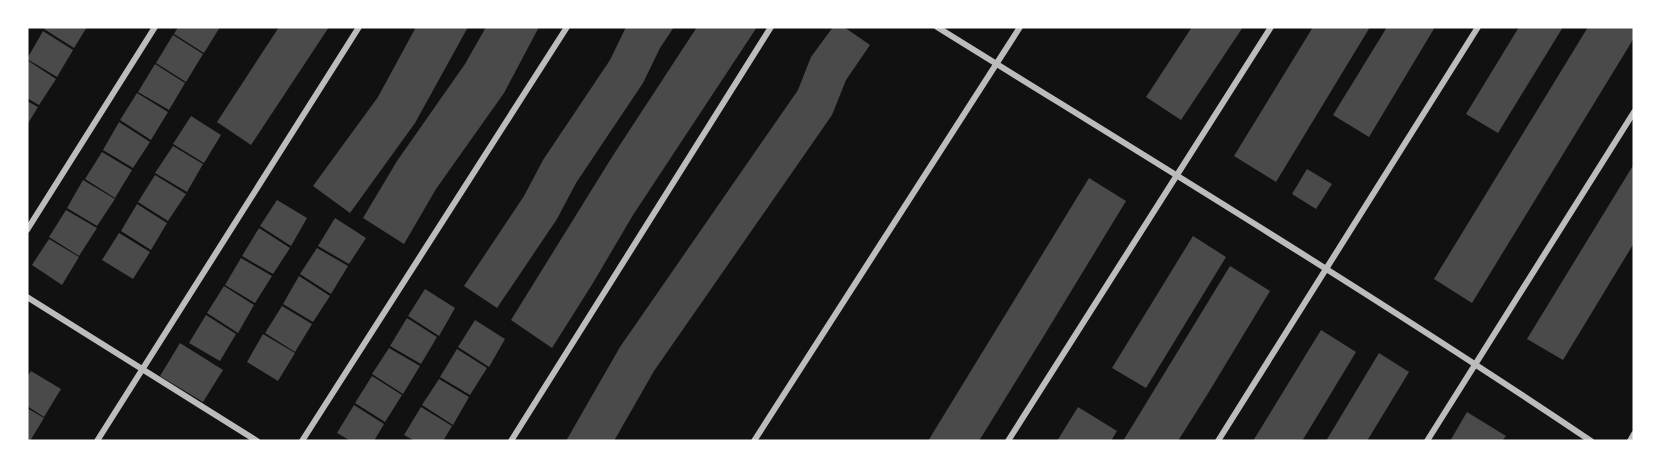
<svg xmlns="http://www.w3.org/2000/svg" width="1661" height="468" font-family="Karla,sans-serif">
<style>
.building{fill:#4a4a4a}
.lines{fill:none;stroke-linecap:round;stroke-linejoin:round}
.minor{stroke:#bcbcbc;stroke-width:6}
</style>
<rect width="100%" height="100%" fill="#111"/>
<!-- building -->
<path class="building" d="M45 27H87L74 48 44 29Z
M178 27H220L204 53 174 34Z
M279 27H329L251 145 217 122Z
M416 27H468L415 123 350 213 313 186 378 97Z
M486 27H539L504 93 436 189 404 244 363 218 397 161 465 64Z
M626 27H674L660 48 643 83 576 183 557 219 497 308 464 286 524 196 543 160 610 60Z
M697 27H757L633 215 593 283 552 348 511 320 612 157Z
M833 27H844L870 45 846 80 832 115 654 371 614 441H566L620 347 798 90 811 57Z
M1192 27H1243L1181 120 1146 97Z
M1313 27H1370L1276 182 1234 156Z
M1387 27H1435L1369 137 1333 115Z
M1519 27H1563L1498 133 1466 114Z
M1588 27H1634V38L1472 303 1434 279Z
M43 31 73 50 57 77 27 59Z
M173 35 203 54 186 82 156 63Z
M27 60 56 79 39 105 27 98Z
M155 64 185 83 169 110 138 92Z
M137 93 168 112 151 140 120 120Z
M27 101 38 107 27 125Z
M191 116 221 135 204 163 173 144Z
M119 122 150 142 133 168 103 150Z
M173 146 203 164 187 192 155 173Z
M102 152 132 170 115 198 85 179Z
M1634 164V243L1563 360 1527 339Z
M1307 169 1332 184 1316 209 1292 194Z
M155 175 186 194 168 221 138 202Z
M1089 178 1126 201 1042 339 979 441H928Z
M83 180 115 199 97 226 67 208Z
M277 200 307 218 291 246 260 226Z
M137 204 167 223 151 250 121 231Z
M66 210 97 228 79 256 49 237Z
M335 218 366 238 349 264 318 246Z
M259 228 290 248 273 274 242 256Z
M119 233 150 252 133 279 102 260Z
M1193 236 1226 257 1146 388 1112 368Z
M49 239 79 257 62 285 32 265Z
M317 248 348 266 331 294 300 274Z
M241 258 272 276 255 303 225 285Z
M1230 266 1270 291 1207 395 1178 441H1123Z
M299 276 330 296 313 322 283 304Z
M224 286 254 305 238 333 207 313Z
M425 289 455 308 439 336 408 316Z
M282 306 312 324 295 352 265 333Z
M206 315 236 334 220 361 189 343Z
M407 318 437 337 421 364 390 346Z
M475 320 505 339 489 367 458 347Z
M1321 330 1356 352 1307 433 1302 441H1253Z
M263 334 295 353 278 381 247 362Z
M180 343 223 370 203 402 160 376Z
M389 348 420 366 403 394 372 374Z
M457 349 487 368 470 395 440 377Z
M1379 353 1409 372 1367 441H1326Z
M31 371 61 389 44 417 27 406V377Z
M372 376 402 395 385 422 355 403Z
M439 379 469 397 453 425 422 405Z
M354 405 384 424 374 441H351L337 433Z
M421 407 452 426 443 441H415L404 435Z
M1078 407 1117 431 1111 441H1057Z
M27 408 44 418 30 441H27Z
M1467 412 1506 436 1502 441H1450Z"/>
<g class="lines">
<!-- minor -->
<path class="minor" d="M937 27C1156 163 1377 297 1591 441
M27 230 155 27
M27 297 257 441
M97 441 359 27
M302 441 567 27
M511 441 771 27
M754 441 1020 27
M1008 441 1271 27
M1218 441 1478 27
M1427 441 1634 112
M1630 441 1634 434"/>
</g>
<!-- border -->
<rect width="1661" height="468" fill="none" stroke="#ffffff" stroke-width="57"/>
</svg>
